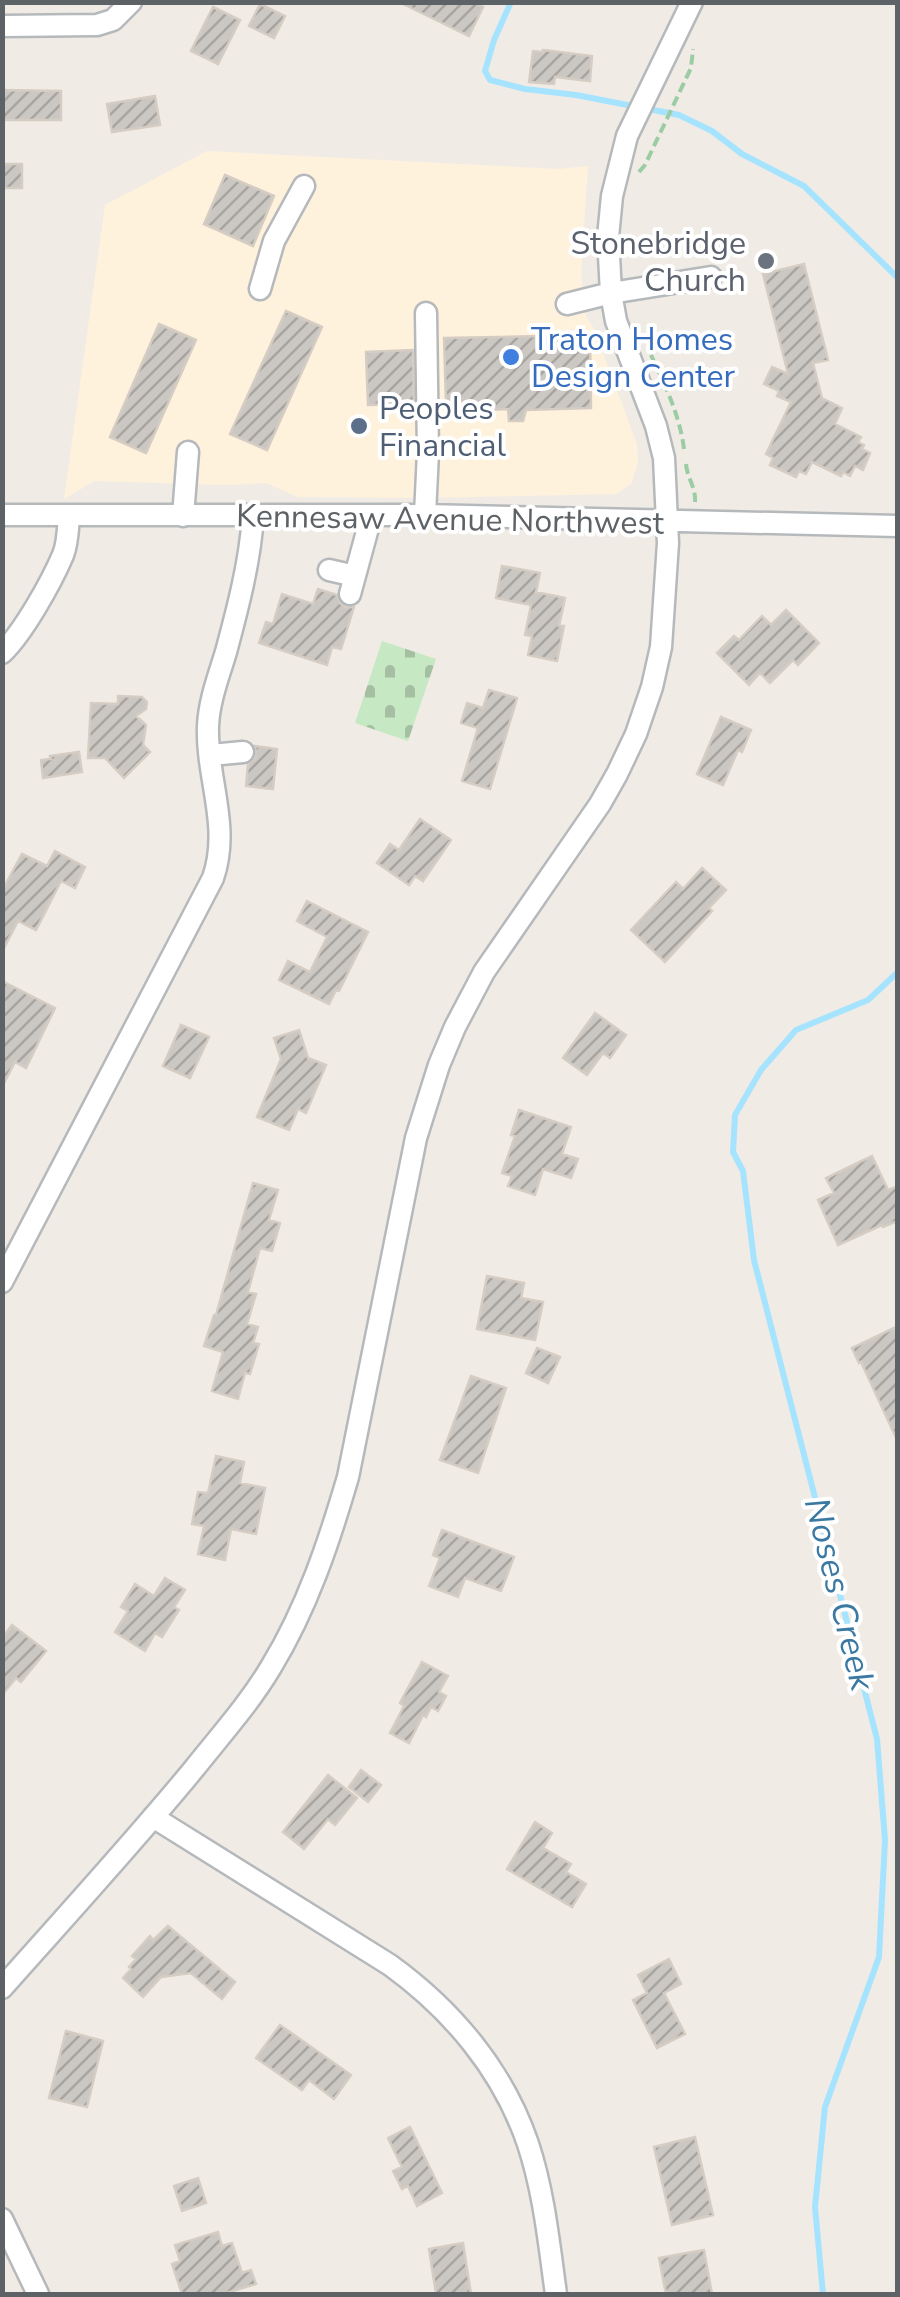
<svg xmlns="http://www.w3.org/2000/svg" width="900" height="2297" font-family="'Nunito Sans',sans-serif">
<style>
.commercial{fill:#fff2dc}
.cemetery{fill:url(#cemetery-stones)}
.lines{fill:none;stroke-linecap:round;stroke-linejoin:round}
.stream{stroke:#a6e3ff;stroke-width:6}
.building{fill:url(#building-hatch);stroke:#d5cdc3;stroke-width:2.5}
.minor-casing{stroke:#b6b9bc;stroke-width:25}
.path{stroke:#9bcca4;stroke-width:4;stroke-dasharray:10 5;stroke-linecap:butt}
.minor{stroke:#fff;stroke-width:20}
.worship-dot{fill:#6b7280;stroke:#fff;stroke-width:4}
.shop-dot{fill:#3f7fe0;stroke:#fff;stroke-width:4}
.service-dot{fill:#5c6f8a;stroke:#fff;stroke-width:4}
.labels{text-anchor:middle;stroke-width:8;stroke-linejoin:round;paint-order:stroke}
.worship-label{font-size:32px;fill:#5b616d;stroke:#fff;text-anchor:end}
.shop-label{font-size:32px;fill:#366cbe;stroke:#fff;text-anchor:start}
.service-label{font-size:32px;fill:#4e5e75;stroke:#fff;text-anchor:start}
.street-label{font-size:32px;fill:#5d6266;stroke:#fff}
.water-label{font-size:35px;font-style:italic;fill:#3b79a2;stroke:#fff}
</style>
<defs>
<pattern id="cemetery-stones" width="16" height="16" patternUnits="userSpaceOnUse" patternTransform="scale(2.5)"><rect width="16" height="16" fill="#c6e8c2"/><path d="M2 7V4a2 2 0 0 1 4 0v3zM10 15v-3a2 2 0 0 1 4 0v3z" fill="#a4bfa1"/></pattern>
<pattern id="building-hatch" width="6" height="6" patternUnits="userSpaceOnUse" patternTransform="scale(2.5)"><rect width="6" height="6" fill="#cbc7c2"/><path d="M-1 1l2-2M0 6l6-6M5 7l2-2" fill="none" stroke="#a8a5a1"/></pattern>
</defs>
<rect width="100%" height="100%" fill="#f0ece5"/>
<!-- commercial -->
<path class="commercial" d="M207 151 559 169 588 166 581 274 586 316 594 329 637 444 638 463 631 484 616 494 419 498 298 497 266 483 227 485 94 481 64 499 105 205Z"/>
<!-- cemetery -->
<path class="cemetery" d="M382 641 436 659 408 741 355 723Z"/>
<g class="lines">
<!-- stream -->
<path class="stream" d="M511 2 494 40 485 71 490 80 525 89 576 95 679 115 712 131 742 154 804 186 898 278
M823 2294 815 2207 825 2107 879 1957 885 1840 877 1739 754 1260 743 1171 733 1152 735 1115 761 1070 796 1030 868 1000 898 972"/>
</g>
<!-- building -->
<path class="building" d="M399 2H473L483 7 469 36Z
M260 4 285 16 274 38 249 26Z
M213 7 240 20 218 64 191 51Z
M543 50 592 56 590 81 555 77 554 84 529 82 533 51 543 52Z
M2 90 61 91V120H2Z
M155 96 160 125 112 132 107 104Z
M2 164H22V188H2Z
M225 175 274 196 253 246 204 224Z
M804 264 828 360 813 363 822 398 842 408 835 424 861 437 858 442 864 445 862 449 870 453 863 470 855 466 850 476 843 472 841 476 812 462 806 474 799 471 796 477 770 465 773 458 766 454 791 402 777 396 779 391 764 384 772 367 788 374 763 274Z
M286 311 322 327 267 450 230 434Z
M159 324 196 340 146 453 110 437Z
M590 335 591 408 526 410 523 421H509L508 409 465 411V403L446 404 444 338Z
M413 350 414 404 368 405 366 352Z
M502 566 540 573 536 592 565 598 559 626H564L557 661 528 655 532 636 525 635 531 605 496 598Z
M318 589 337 595 340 603 345 607H354L341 649 332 647 327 665 259 643 266 622 273 624 282 594 313 604Z
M786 610 819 643 798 665 793 660 770 683 760 673 749 685 717 653 734 636 739 640 762 616 771 625Z
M489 690 517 698 490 789 462 781 478 728 461 723 467 703 483 708Z
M118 696 142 697 147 702 146 709 136 716 146 725 143 745 150 752 124 778 105 758H88L91 703 118 704Z
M721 717 751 730 742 752 738 750 723 785 697 774Z
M255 746 277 749 273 789 246 786 248 764 256 757Z
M79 752 82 772 43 778 41 760 51 759 50 756Z
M420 819 451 840 423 881 415 876 409 885 377 863 390 844 399 850Z
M55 851 85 867 75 888 61 881 36 930 18 921 2 952V891L22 854 47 866Z
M702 868 726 890 709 908 712 911 665 962 631 930 676 882 683 889Z
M307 901 368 932 339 991 336 990 329 1004 279 980 288 961 310 972 327 937 297 921Z
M2 981 55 1008 26 1068 15 1062 2 1087Z
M595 1013 626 1035 610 1058 603 1053 587 1075 563 1058Z
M181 1025 209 1037 190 1078 163 1066Z
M299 1030 308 1058 326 1065 306 1113 298 1109 289 1130 257 1117 281 1059 274 1038Z
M519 1110 571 1127 562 1154 578 1159 571 1178 543 1169 535 1195 508 1186 512 1176 502 1173 515 1136 511 1135Z
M872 1156 888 1190 898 1186V1221L883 1227 882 1225 838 1245 818 1200 834 1193 826 1178Z
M253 1183 278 1190 269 1220 280 1223 272 1251 260 1248 248 1292 256 1294 247 1324 258 1327 253 1343 259 1344 250 1374 245 1373 238 1399 212 1391 223 1352 204 1346 214 1315H216Z
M487 1276 524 1283 521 1298 543 1302 535 1340 477 1329Z
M894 1328 898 1336V1442L861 1362 859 1363 852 1348Z
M537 1348 560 1357 548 1383 526 1373Z
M471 1376 506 1388 478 1473 440 1460Z
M216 1456 244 1462 240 1483 265 1488 256 1534 231 1529 225 1560 198 1554 204 1526 192 1524 198 1492 208 1493Z
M442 1530 514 1557 501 1591 465 1578 458 1597 429 1586 440 1558 433 1555Z
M165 1578 185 1590 174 1607 179 1610 162 1637 155 1633 145 1651 115 1632 128 1611 121 1607 135 1584 154 1596Z
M12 1625 46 1651 21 1682 16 1678 2 1695V1638Z
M422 1662 448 1676 439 1692 446 1696 438 1711 431 1707 426 1717 423 1715 409 1743 390 1733 404 1706 400 1703Z
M361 1770 381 1785 368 1802 349 1787Z
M328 1775 357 1798 335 1825 328 1819 304 1849 283 1832Z
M535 1822 552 1833 543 1848 571 1864 566 1872 586 1884 572 1907 507 1869Z
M168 1926 235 1982 222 1999 191 1973 161 1977 143 1997 123 1978 131 1969 129 1967 136 1959 132 1956 150 1936 153 1940Z
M669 1959 681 1984 664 1993 685 2034 657 2048 633 2000 647 1993 638 1975Z
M280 2025 351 2075 334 2099 309 2080 302 2090 256 2058Z
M66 2031 103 2041 87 2107 49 2098Z
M410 2127 442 2193 417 2206 408 2186 402 2189 393 2171 402 2167 388 2138Z
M695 2137 713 2215 672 2225 654 2147Z
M198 2178 206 2203 182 2211 174 2186Z
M218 2232 222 2246 232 2243 242 2273 251 2270 256 2284 223 2294H182L172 2264 180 2261 175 2245Z
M463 2243 471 2294H436L429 2249Z
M704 2250 712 2294H666L659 2258Z"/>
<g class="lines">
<defs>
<path id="minor" d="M2 26 97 25 113 20 131 2
M260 289 274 241 304 186
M567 304 611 293 711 277
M2 515H425L898 526
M425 515 428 452 426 313
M183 516 188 452
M329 570 355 576
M350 594 371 517
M2 653C23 633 51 583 63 555 68 543 68 528 69 515
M211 755 243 752
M2 1282 213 878C231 826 206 778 208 726 209 701 219 675 226 652 238 607 250 562 253 516
M153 1817 390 1965C452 2010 503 2070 528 2144 544 2192 549 2244 556 2294
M2 1988C66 1916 132 1844 193 1770 220 1736 249 1704 271 1667 307 1608 329 1542 348 1477L416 1138 439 1065 455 1027 484 972 600 804 617 774 636 734 652 687 661 647 668 543 664 458 656 426 616 321 611 293 608 237 612 196 627 136 692 2
M2 2219 38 2294"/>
</defs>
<!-- minor casing -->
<use href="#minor" class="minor-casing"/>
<!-- path -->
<path class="path" d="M639 172 645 165 691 68 693 49
M651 355C665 385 680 416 684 449
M686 464C687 478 696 487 695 502"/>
<!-- minor -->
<use href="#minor" class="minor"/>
</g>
<!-- markers -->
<circle class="worship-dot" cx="766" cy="261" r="10"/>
<circle class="shop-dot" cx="511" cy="357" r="10"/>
<circle class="service-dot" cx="359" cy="426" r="10"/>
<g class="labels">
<!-- worship labels -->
<g class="worship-label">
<text x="746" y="254">Stonebridge<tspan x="746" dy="37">Church</tspan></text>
</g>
<!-- shop labels -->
<g class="shop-label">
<text x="531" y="350">Traton Homes<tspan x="531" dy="37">Design Center</tspan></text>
</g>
<!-- service labels -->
<g class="service-label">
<text x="379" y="419">Peoples<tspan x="379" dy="37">Financial</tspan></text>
</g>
<!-- street labels -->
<g class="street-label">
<text transform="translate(450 519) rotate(1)" y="11">Kennesaw Avenue Northwest</text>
</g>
<!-- water labels -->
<g class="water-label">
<text transform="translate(840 1594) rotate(76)" y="12">Noses Creek</text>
</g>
</g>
<!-- border -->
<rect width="900" height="2297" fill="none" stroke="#5d6266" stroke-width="10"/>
</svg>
